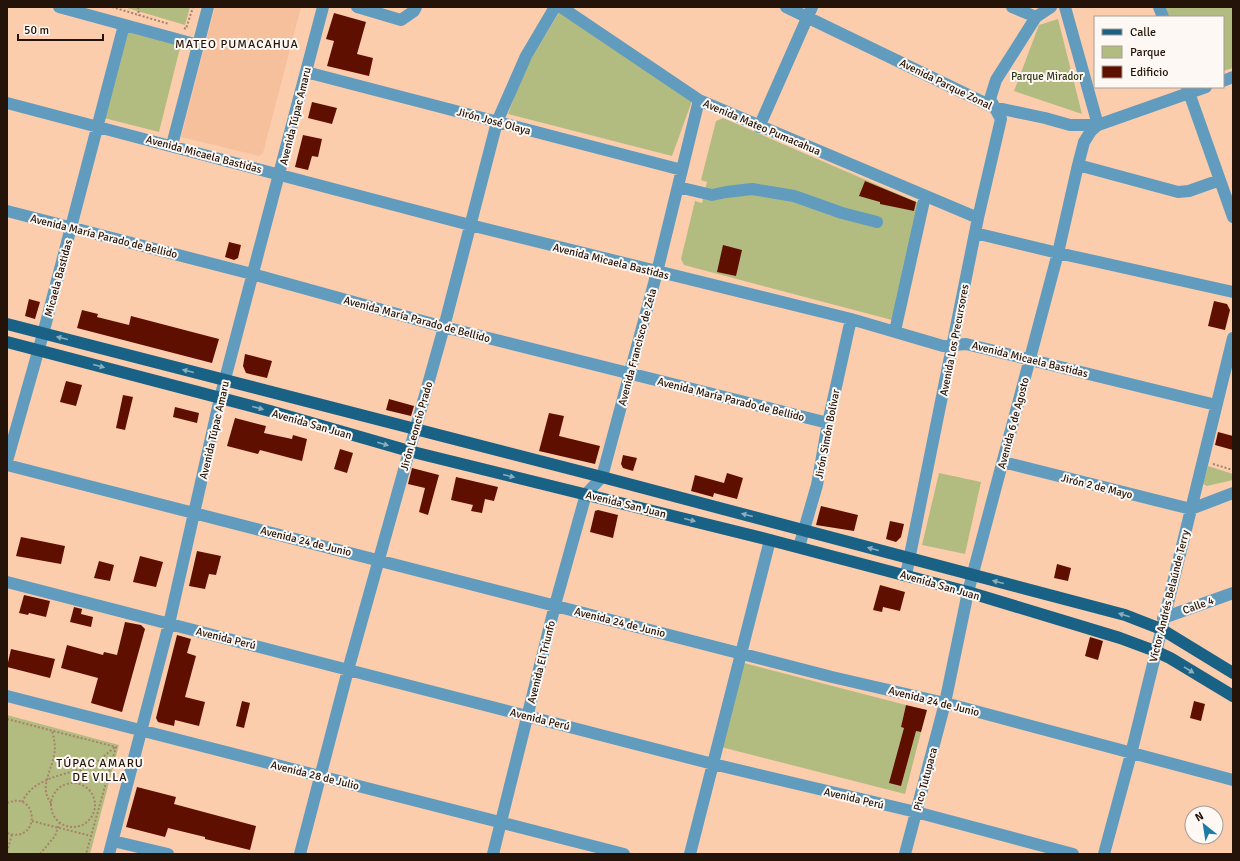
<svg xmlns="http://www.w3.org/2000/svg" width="1240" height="861" font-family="Signika,sans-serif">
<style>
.built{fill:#f6c09d}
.green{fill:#b3bc80}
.building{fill:#5f0f00}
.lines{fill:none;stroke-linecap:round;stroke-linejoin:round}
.path{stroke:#a5826b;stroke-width:2;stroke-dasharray:2 2;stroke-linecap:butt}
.minor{stroke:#619bbd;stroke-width:12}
.major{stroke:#196286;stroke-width:12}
.oneway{fill:#8badbd}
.labels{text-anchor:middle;stroke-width:4;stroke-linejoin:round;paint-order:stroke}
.park-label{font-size:11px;fill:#343812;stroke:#fdf8f4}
.street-label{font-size:11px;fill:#241308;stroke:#fdf8f4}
.neighbourhood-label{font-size:12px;letter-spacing:1px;fill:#241308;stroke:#fdf8f4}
</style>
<rect width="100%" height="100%" fill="#fccdad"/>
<!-- built -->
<path class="built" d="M215 7H301L263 153 259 156 181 137Z"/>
<!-- green -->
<path class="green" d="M124 7H190L185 25Z
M1165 7H1233V68L1223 71V17H1169Z
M560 11 692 101 672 156 508 114 525 69Z
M1058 19 1082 114 1014 91 1039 25Z
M126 29 181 44 159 132 104 118Z
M723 118 919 203 892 320 684 265 681 259 695 201 702 203 707 182 701 180 716 121Z
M1208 466 1233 474V480L1207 486 1203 484Z
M939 473 981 482 965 554 922 545Z
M744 663 906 705 901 727 921 732 905 794 721 747Z
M7 715 119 745 90 854H7Z"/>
<!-- building -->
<path class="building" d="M334 13 366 22 357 54 373 58 369 76 327 66 334 41 326 39Z
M312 102 337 108 332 124 308 118Z
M303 135 322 139 318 157 312 156 308 170 295 167Z
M865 181 916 202 914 211 880 204V202L859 196Z
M229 242 241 245 238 258 234 260 225 257Z
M723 245 742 250 736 276 717 272Z
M29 299 40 302 35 319 25 316Z
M1214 301 1227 304 1230 310 1225 330 1208 326Z
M82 310 98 314 97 317 129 325 131 316 219 339 212 363 77 328Z
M245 354 272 361 267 378 246 373 243 366Z
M66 381 82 385 76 406 60 402Z
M123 395 133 397 125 430 116 428Z
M389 399 414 406 411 416 386 410Z
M175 407 199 413 197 423 173 417Z
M549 413 564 416 559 436 600 446 595 464 539 451Z
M235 418 266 426 264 433 292 439 293 435 307 439 302 461 260 450 258 454 227 446Z
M1218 432 1233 436V450L1215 445Z
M340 449 353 453 347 473 334 469Z
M623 455 637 458 633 471 623 468 621 464Z
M412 468 439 475 428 515 419 512 425 488 408 484Z
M727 473 743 478 737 499 714 493 713 497 691 491 695 475 724 483Z
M456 477 498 487 494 501 485 499 482 513 471 511 473 505 451 500Z
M821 506 858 515 854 531 816 525Z
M598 510 618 515 613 538 590 532 595 511Z
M890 521 904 524 901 537 896 542 886 539Z
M21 537 65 546 61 564 16 556Z
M197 551 221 556 216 575 209 574 205 589 189 586Z
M140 556 163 562 156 587 133 582Z
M99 561 114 565 110 581 94 578Z
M1057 564 1071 568 1068 581 1054 578Z
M880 585 905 592 900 611 883 607 882 612 873 610Z
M24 595 50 601 46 617 29 613 28 615 19 613Z
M74 607 82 609 81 614 93 617 91 627 70 622Z
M125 622 141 625 145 629 122 712 91 703 98 678 61 668 67 645 103 655 104 652 117 655Z
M177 635 191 639 187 653 196 656 185 697 205 702 199 726 175 720 174 726 158 722 156 718Z
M1090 637 1103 641 1098 660 1085 656Z
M11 649 55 659 50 678 7 667Z
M242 701 250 703 244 728 236 726Z
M1194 701 1205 704 1201 721 1190 718Z
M906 705 927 710 921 732 916 731 901 786 889 783 904 728 901 727Z
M137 787 176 797 174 804 256 826 250 850 205 839V837L168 828 165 837 126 827Z"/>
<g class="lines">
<!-- path -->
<path class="path" d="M112 7 169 24
M138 7 139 16
M184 28 186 29 193 7
M1213 464 1233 470
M7 719 116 747 86 854
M77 783 80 777 81 770
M51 805a22 22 0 1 1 44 0a22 22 0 1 1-44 0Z
M22 802C35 775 69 776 92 764 101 760 107 753 115 747
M7 803C39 789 41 845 7 833
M51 803C39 787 51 773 54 755 56 746 54 739 52 730
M32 821 91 836
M7 852 12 834
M40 854 55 836 60 822"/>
<!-- minor -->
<path class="minor" d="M59 7 198 45
M357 7 401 20 414 11 416 7
M561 7 699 100 978 218
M786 7 993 107 1045 118 1070 125H1098L1206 87
M1012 7 1036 17 1051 7
M1065 7 1098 125
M1159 7 1163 17
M306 72 682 170
M1223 81 1233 77
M1187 87 1233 217
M7 103 470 225 851 319 943 346 966 344 1216 405
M759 127 812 7
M172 145 208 7
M1078 165 1178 192 1189 191 1220 180
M678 187 712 195 726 192 752 189 794 196 842 213 877 222
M7 211 252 274 444 327 828 423
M975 233 1058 253 1233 292
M895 331 925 196
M7 461 43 334 124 25
M1003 462 1191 509 1233 493
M7 465 832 677 945 703 1233 780
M799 547 817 485 828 423 851 319
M906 575 978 218 1001 119 990 99 996 80 1036 17
M7 582 713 764 916 812 1073 854
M1163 618 1233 593
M7 696 624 854
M113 841 168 854
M109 854 169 624 220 398 323 7
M300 854 348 670 444 327 497 122 526 56 555 7
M493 854 555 605 586 494 602 477 657 272 699 100
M690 854 770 540
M905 854 945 703 968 592 1058 253 1078 165 1084 142 1091 131 1098 125
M1104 854 1131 754 1233 338"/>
<!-- major -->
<path class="major" d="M7 324 602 477 1125 615 1161 629 1233 673
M7 342 270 411 409 451 770 540 968 592 1120 638 1155 651 1170 658 1233 696"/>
</g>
<!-- one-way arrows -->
<defs><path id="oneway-solid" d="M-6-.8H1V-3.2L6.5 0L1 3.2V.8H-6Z"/></defs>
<g class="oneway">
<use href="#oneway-solid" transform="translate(62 338) rotate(-166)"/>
<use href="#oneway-solid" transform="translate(99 366) rotate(15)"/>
<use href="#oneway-solid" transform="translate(188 371) rotate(-166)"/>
<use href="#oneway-solid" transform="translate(258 408) rotate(15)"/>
<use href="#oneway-solid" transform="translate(383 444) rotate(16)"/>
<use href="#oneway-solid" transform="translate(509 476) rotate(14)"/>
<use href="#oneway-solid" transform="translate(747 515) rotate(-165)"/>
<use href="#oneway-solid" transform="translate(690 520) rotate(14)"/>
<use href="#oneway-solid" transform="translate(873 549) rotate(-165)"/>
<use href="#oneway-solid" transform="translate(998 582) rotate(-165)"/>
<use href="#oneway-solid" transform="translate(1124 615) rotate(-163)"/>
<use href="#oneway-solid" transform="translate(1189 670) rotate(32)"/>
</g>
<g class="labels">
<!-- park labels -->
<g class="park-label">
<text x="1047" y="80">Parque Mirador</text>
</g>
<!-- street labels -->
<g class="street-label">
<text transform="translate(946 84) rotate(26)" y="4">Avenida Parque Zonal</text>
<text transform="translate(295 116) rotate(-76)" y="4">Avenida Túpac Amaru</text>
<text transform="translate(494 121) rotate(15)" y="4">Jirón José Olaya</text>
<text transform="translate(762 127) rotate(23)" y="4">Avenida Mateo Pumacahua</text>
<text transform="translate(204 154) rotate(15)" y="4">Avenida Micaela Bastidas</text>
<text transform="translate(104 236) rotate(14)" y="4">Avenida María Parado de Bellido</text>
<text transform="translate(611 261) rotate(14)" y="4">Avenida Micaela Bastidas</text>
<text transform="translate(58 278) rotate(-75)" y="4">Micaela Bastidas</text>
<text transform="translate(417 319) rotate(15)" y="4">Avenida María Parado de Bellido</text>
<text transform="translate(954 340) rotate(-79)" y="4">Avenida Los Precursores</text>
<text transform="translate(637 347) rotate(-75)" y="4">Avenida Francisco de Zela</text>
<text transform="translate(1030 359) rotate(14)" y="4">Avenida Micaela Bastidas</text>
<text transform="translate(731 399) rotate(14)" y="4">Avenida María Parado de Bellido</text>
<text transform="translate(1013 423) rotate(-75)" y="4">Avenida 6 de Agosto</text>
<text transform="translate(312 424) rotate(16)" y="4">Avenida San Juan</text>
<text transform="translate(416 426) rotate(-74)" y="4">Jirón Leoncio Prado</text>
<text transform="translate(214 430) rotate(-77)" y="4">Avenida Túpac Amaru</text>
<text transform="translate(827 434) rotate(-79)" y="4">Jirón Simón Bolívar</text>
<text transform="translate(1097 486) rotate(14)" y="4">Jirón 2 de Mayo</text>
<text transform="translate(626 504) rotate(14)" y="4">Avenida San Juan</text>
<text transform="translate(306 541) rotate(14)" y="4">Avenida 24 de Junio</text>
<text transform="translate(940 585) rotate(16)" y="4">Avenida San Juan</text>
<text transform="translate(1169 596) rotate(-76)" y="4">Víctor Andrés Belaúnde Terry</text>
<text transform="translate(1198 605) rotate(-20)" y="4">Calle 4</text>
<text transform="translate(620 622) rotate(14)" y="4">Avenida 24 de Junio</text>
<text transform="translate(226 638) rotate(14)" y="4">Avenida Perú</text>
<text transform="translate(541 662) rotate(-76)" y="4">Avenida El Triunfo</text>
<text transform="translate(934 701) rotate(14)" y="4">Avenida 24 de Junio</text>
<text transform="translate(540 719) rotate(14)" y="4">Avenida Perú</text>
<text transform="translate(315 775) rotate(14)" y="4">Avenida 28 de Julio</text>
<text transform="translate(925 779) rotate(-75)" y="4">Pico Tutupaca</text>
<text transform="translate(854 798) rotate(13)" y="4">Avenida Perú</text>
</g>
<!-- neighbourhood labels -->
<g class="neighbourhood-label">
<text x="237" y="48">MATEO PUMACAHUA</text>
<text x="100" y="767">TÚPAC AMARU<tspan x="100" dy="14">DE VILLA</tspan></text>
</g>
</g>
<!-- border -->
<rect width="1240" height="861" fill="none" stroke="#241308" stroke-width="16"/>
<!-- legend -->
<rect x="1094" y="16" width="130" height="72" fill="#fdf8f4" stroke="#a69c96"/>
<rect x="1102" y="29" width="20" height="6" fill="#196286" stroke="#a69c96"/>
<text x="1130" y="36" font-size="12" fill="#241308">Calle</text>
<rect x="1102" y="46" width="20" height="12" fill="#b3bc80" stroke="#a69c96"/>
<text x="1130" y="56" font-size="12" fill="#241308">Parque</text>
<rect x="1102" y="66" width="20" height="12" fill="#5f0f00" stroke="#a69c96"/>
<text x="1130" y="76" font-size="12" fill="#241308">Edificio</text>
<!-- north arrow -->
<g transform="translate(1204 825) rotate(330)"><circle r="19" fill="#fdf8f4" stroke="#a69c96"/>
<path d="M0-3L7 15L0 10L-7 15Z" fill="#1d7ba8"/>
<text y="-6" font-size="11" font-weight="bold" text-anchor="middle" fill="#241308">N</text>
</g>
<!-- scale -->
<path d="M18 34v6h85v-6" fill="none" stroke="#241308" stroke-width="2"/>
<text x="24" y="34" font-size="12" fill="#241308" stroke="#fdf8f4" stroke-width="3" paint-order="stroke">50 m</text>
</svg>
